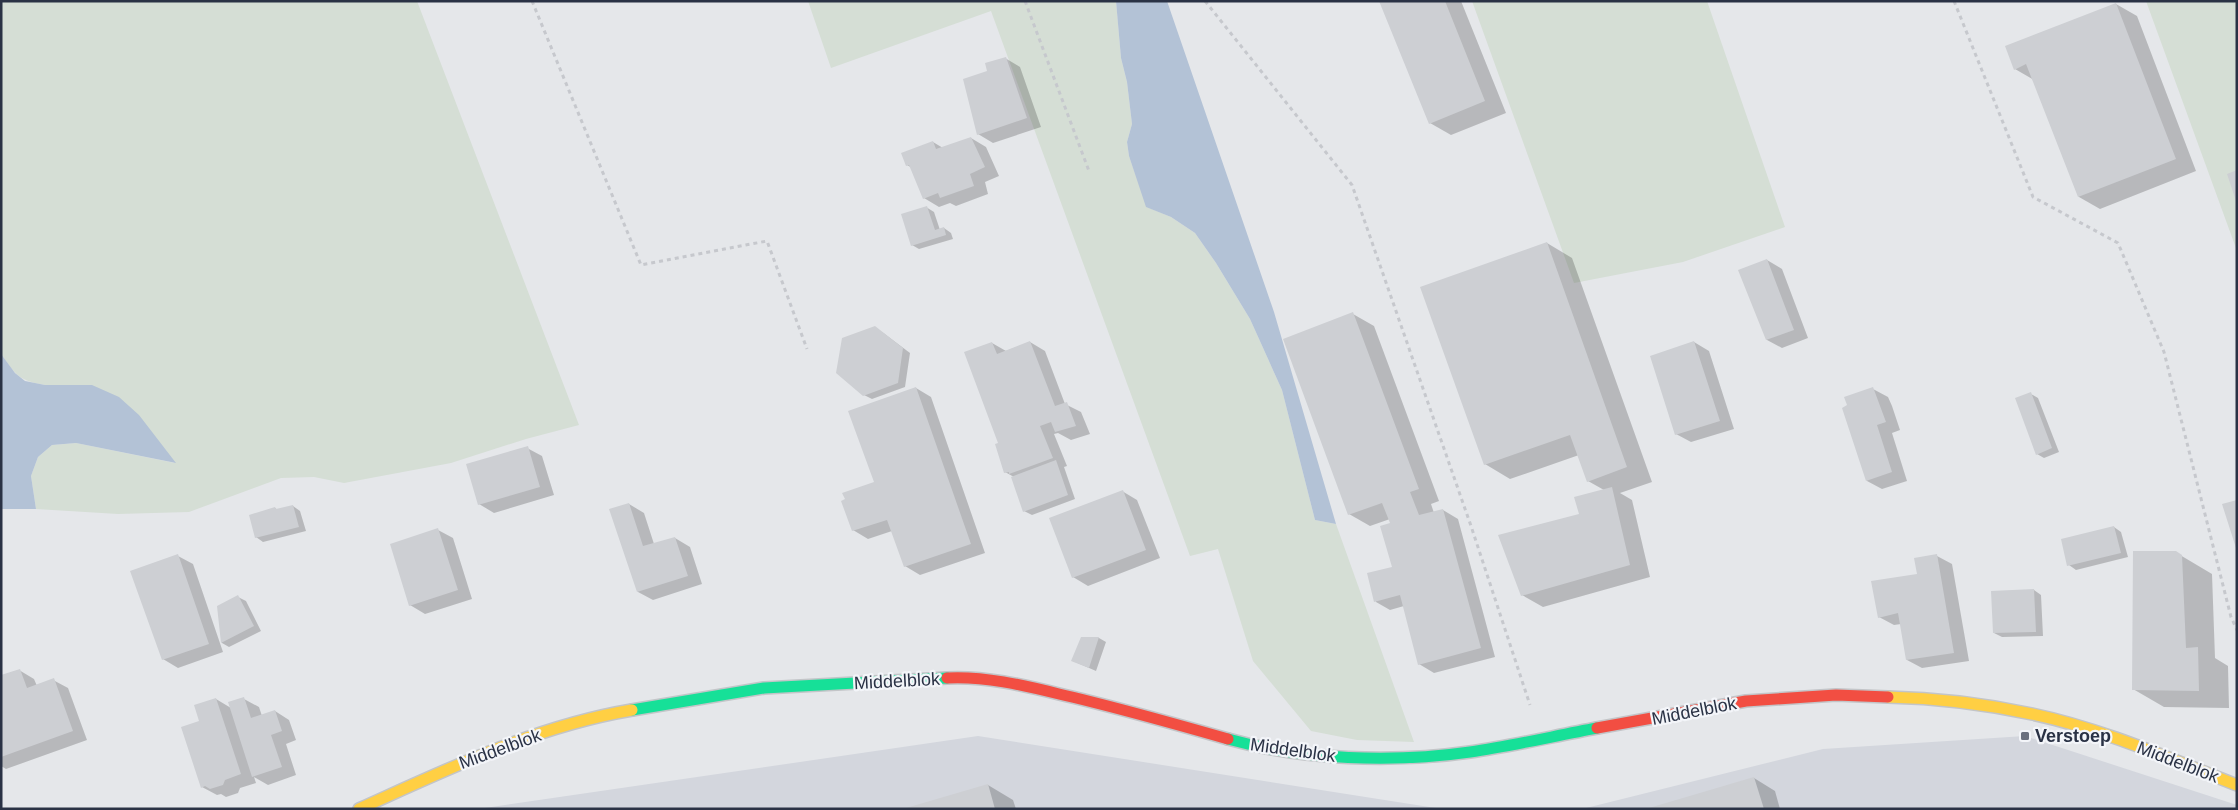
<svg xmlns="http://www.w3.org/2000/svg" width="2238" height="810" font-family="Arial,sans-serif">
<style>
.built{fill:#d3d6dd}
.green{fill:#d5ded5}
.water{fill:#b3c2d6}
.shadow{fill:#0003}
.building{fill:#cdcfd3}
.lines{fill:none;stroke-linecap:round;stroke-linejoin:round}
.fast-casing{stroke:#c3c5c8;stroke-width:14}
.slow-casing{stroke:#c3c5c8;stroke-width:14}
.jam-casing{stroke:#c3c5c8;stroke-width:14}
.path{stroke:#c6c8cd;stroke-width:3;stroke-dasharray:4 4;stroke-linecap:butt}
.fast{stroke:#16e098;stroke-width:11}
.slow{stroke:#ffcf43;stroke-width:11}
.jam{stroke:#f24e42;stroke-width:11}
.poi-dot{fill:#6b717f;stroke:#f3f5f9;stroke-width:2}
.labels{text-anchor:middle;stroke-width:4.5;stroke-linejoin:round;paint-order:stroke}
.street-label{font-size:18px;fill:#2a3245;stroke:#f3f5f9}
.poi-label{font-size:18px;font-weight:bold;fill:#2a3245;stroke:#f3f5f9;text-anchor:start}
</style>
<rect width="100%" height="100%" fill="#e5e7ea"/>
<!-- built -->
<path class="built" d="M978 736 1442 809H478Z
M2025 736 2237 805V809H1582L1823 749Z"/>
<!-- green -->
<path class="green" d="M1 1H417L579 425 526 439 451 463 344 483 314 477 281 478 189 512 118 514 36 509 31 476 38 457 52 445 76 443 175 463 45 385C18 380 17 376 1 354Z
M808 1H1116L1121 58 1127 82 1132 124 1127 142 1129 156 1147 207 1171 217 1195 233 1216 263 1250 319 1282 390 1315 520 1336 524 1414 742 1357 740 1311 731 1253 661 1218 549 1190 556 991 11 831 68Z
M1472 1H1707L1785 227 1683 262 1574 283Z
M2146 1H2237V251Z"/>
<!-- water -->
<path class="water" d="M1116 1H1167L1274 312 1336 524 1315 520 1282 390 1250 319 1216 263 1195 233 1171 217 1146 207 1129 156 1127 142 1132 124 1127 82 1121 58Z
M1 354 15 373 25 381 45 385H92L119 397 139 415 176 463 76 443 52 445 38 457 31 476 36 509H1Z"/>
<!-- shadow -->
<path class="shadow" d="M1380 1H1461L1506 113 1451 135 1430 123Z
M2116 4 2137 16 2196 171 2100 209 2079 197 2034 80 2015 69Z
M1005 58 1020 67 1041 127 993 143 978 134 989 72Z
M971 138 986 147 999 176 985 182 988 194 956 206 950 203 939 207 924 198 912 168 907 165 933 142 943 148Z
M926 207 934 212 940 230 944 228 951 233 953 239 919 249 912 245Z
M1547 243 1572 258 1652 482 1620 493 1632 500 1650 577 1543 607 1522 595 1580 515 1604 490 1588 481 1579 455 1510 479 1485 464Z
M1767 260 1782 269 1808 338 1782 348 1767 340 1740 271Z
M1353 314 1374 326 1439 501 1431 504 1434 513 1443 510 1458 519 1495 657 1434 673 1419 664 1404 606 1390 610 1376 602 1368 574 1393 568 1392 524 1390 519 1370 526 1349 514Z
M882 332 910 353 905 387 872 399 864 395Z
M1030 342 1045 351 1065 404 1081 412 1090 434 1071 440 1058 433 1054 434 1067 466 1064 467 1075 499 1032 515 1024 511 1014 477 1005 472 1000 444 992 343 1006 351Z
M1694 342 1709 351 1734 429 1691 442 1676 434Z
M916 388 931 397 985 553 920 575 905 566 892 531 868 539 853 530Z
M1873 389 1888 397 1892 406 1900 430 1892 433 1907 481 1882 489 1867 481Z
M2031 394 2038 398 2059 452 2044 458 2037 454Z
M527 448 542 456 554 495 494 513 479 504Z
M1122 491 1137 500 1160 558 1088 586 1073 577Z
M629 504 644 513 654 544 675 538 690 547 702 584 653 600 638 592Z
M293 506 300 511 306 531 263 542 256 537 275 508 278 510Z
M2114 527 2121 532 2128 557 2076 570 2069 565Z
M438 530 453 538 472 599 425 614 410 605Z
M2175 552 2212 574 2215 658 2228 666 2229 708 2164 707 2133 689Z
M178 556 193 564 223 652 178 668 163 659Z
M1937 556 1952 564 1969 661 1922 668 1907 660 1901 624 1894 625 1879 617Z
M2034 590 2041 595 2043 636 2002 637 1994 633Z
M238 597 246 601 261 631 229 647 222 643 218 607Z
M1082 638H1099L1106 642 1096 671 1073 661Z
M19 670 34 679 37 686 53 680 68 688 87 740 6 769 1 766V676Z
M216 699 231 708 244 699 259 707 262 716 275 711 289 720 296 740 286 744 296 775 268 785 254 777 256 783 240 788 238 793 226 797 221 794 217 795 202 787 200 722Z
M1754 778 1775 791 1780 809H1652Z
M988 785 1013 800 1016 809H909Z"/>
<!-- building -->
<path class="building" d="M1379 1H1445L1485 101 1429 124Z
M2116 3 2176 159 2078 197 2026 64 2014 70 2005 46Z
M1006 57 1027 118 977 135 963 79 987 71 985 63Z
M971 137 985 167 970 174 974 186 940 198 938 193 923 199 909 165 906 166 901 153 933 141 936 149Z
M2237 170V201H2236L2227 174Z
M927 206 935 230 944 227 946 235 911 246 901 214Z
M1547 242 1627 467 1587 482 1570 435 1484 465 1420 287Z
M1767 259 1794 330 1766 340 1738 270Z
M1353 312 1419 489 1410 492 1419 515 1443 509 1481 648 1418 665 1400 595 1374 602 1367 573 1392 567 1380 526 1390 523 1382 503 1348 515 1283 339Z
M875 326 903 348 898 383 863 396 836 373 842 338Z
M1030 341 1055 406 1067 402 1076 426 1055 432 1051 422 1040 426 1053 458 1009 474V472L1004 473 995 444 998 443 964 352 992 342 997 354Z
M1694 341 1720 421 1675 435 1650 356Z
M916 387 971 544 904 567 887 520 852 531 841 501 845 499 842 493 874 482 848 411Z
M1873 387 1886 422 1877 425 1892 472 1866 481 1842 408 1847 405 1844 397Z
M2031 392 2052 448 2036 455 2015 398Z
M528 446 540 487 478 505 466 464Z
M1056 460 1068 495 1023 512 1011 477Z
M1612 487 1630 565 1521 596 1498 535 1579 514 1574 497Z
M1123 490 1146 550 1072 578 1049 518Z
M2237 500V548H2236L2222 504Z
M629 503 643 546 675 537 688 576 637 592 609 509Z
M293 505 299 527 255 538 249 515 275 507 276 509Z
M2114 526 2121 553 2067 566 2061 539Z
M438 528 458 590 409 606 390 544Z
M2133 551H2176L2182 555 2186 648 2198 647 2199 691 2132 690Z
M178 554 209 644 162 660 130 571Z
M1937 554 1954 653 1906 660 1898 613 1878 618 1871 581 1917 574 1914 558Z
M2034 589 2036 632 1993 633 1991 591Z
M238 595 254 626 221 643 217 606Z
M1081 637H1099L1089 668 1071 661Z
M20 669 27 688 54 678 73 731 1 757V675Z
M244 697 251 718 275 710 282 731 271 735 282 767 252 777 228 702Z
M216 698 241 774 225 780 223 785 210 789 205 786 201 788 181 727 199 721 194 705Z
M1754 777 1764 809H1649V808Z
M988 784 995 809H906V808Z"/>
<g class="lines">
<defs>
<path id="fast" d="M632 710 764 688 947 678
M1228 739C1303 760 1393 763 1470 752 1512 746 1554 736 1597 728"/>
<path id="slow" d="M1888 697C1936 698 1985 704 2032 714 2103 729 2170 759 2237 785
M359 809C448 769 536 726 632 710"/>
<path id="jam" d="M947 678C984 676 1023 685 1059 694 1116 707 1172 723 1228 739
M1597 728 1746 701 1836 695 1888 697"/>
</defs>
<!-- fast casing -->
<use href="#fast" class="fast-casing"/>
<!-- slow casing -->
<use href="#slow" class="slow-casing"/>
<!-- jam casing -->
<use href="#jam" class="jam-casing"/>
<!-- path -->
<path class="path" d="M532 1 641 265 767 241 807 349
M1025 1 1089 171
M1205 1 1352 185 1471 526 1530 705
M1954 1 2033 197 2118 243 2164 352 2231 617 2237 630"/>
<!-- fast -->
<use href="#fast" class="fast"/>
<!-- slow -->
<use href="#slow" class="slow"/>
<!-- jam -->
<use href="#jam" class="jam"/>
</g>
<!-- markers -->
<rect class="poi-dot" x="2020" y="731" width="10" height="10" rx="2.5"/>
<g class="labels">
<!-- street labels -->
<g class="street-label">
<text transform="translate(897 681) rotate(-3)" y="6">Middelblok</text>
<text transform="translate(1694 711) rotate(-11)" y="6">Middelblok</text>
<text transform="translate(500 749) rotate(-20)" y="6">Middelblok</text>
<text transform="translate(1293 750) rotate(8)" y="6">Middelblok</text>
<text transform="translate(2178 762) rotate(21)" y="6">Middelblok</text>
</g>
<!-- poi labels -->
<g class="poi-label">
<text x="2035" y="742">Verstoep</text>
</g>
</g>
<!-- border -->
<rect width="2238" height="810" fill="none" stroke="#2a3245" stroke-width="5"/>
</svg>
